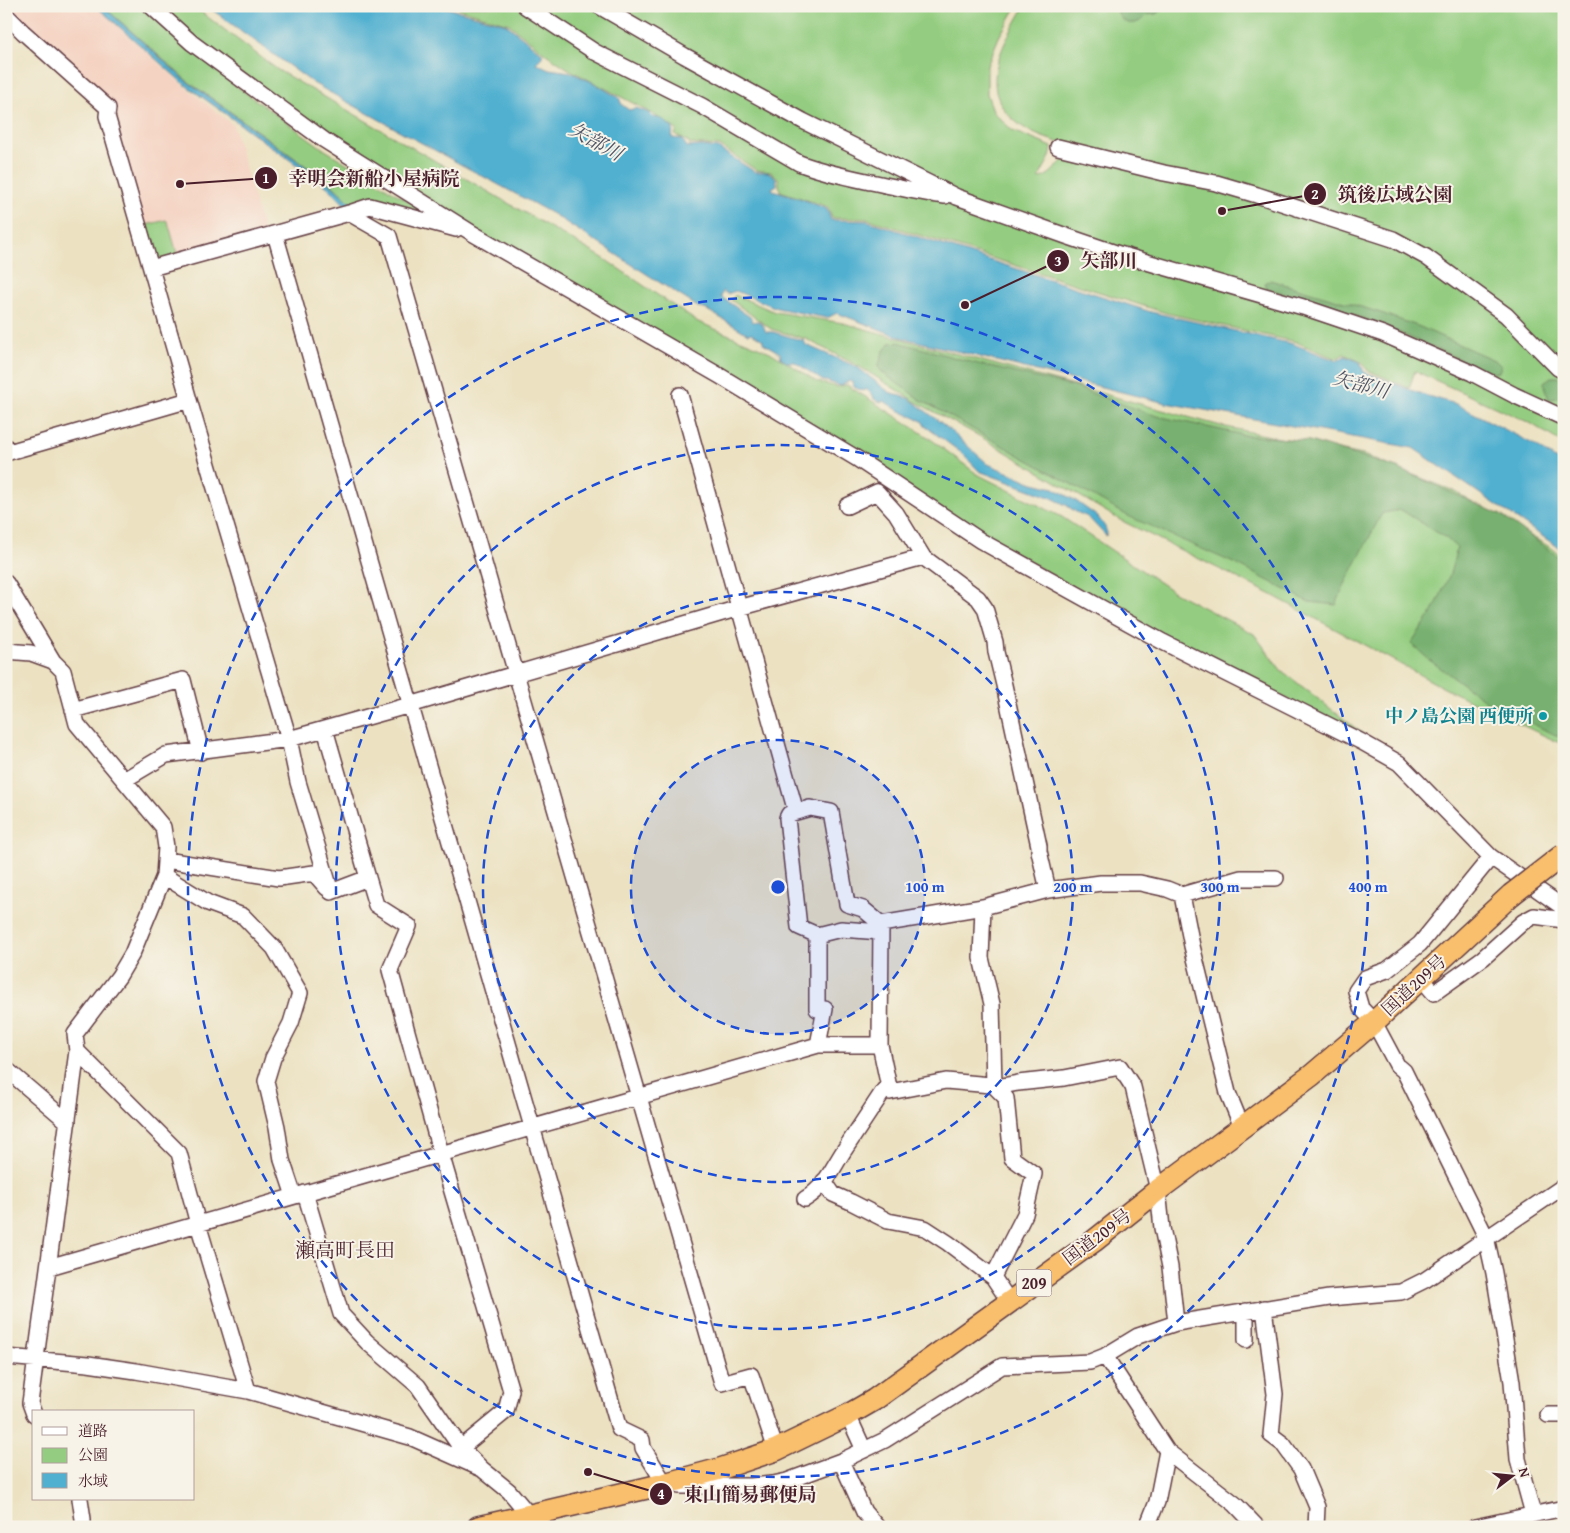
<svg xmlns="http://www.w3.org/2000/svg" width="1570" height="1533" font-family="'Gentium Book Plus','Noto Serif JP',serif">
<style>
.built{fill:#f5d3c2}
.green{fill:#94cd81;stroke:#6f7656}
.forest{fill:#77b06f;stroke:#60684d}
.water{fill:#51b0d0;stroke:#4e687e}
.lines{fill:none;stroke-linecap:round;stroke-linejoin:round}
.minor-casing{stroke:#623c42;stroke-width:18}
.highway-casing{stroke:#623c42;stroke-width:24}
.minor{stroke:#fff;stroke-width:15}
.highway{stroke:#f9bf6d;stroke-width:21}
.highway-bridge-casing{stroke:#623c42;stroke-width:24;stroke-linecap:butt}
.highway-bridge{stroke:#f9bf6d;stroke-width:21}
.ring{fill:none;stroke:#1d4ed8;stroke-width:2.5;stroke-dasharray:9 6}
.culture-dot{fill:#0f9aa8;stroke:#f7f3e8;stroke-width:2}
.labels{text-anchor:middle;stroke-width:4;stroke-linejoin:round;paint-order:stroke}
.shield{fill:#f7f3e8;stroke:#7e5f64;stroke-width:1}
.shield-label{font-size:16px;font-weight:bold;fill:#4a1f2b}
.culture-label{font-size:18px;font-weight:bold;fill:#0d838f;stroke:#f7f3e8;text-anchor:end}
.street-label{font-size:18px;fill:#4a1f2b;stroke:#f7f3e8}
.water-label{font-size:19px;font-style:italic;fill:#4c5265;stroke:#f7f3e8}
.quarter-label{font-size:20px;fill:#4a1f2b;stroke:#f7f3e8}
.centre{fill:#1d4ed8;stroke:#f7f3e8;stroke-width:2.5}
.ring-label{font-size:15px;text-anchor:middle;font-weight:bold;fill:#1d4ed8;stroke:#f7f3e8;stroke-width:4;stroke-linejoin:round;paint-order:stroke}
.leader{fill:none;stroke:#4a1f2b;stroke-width:2}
.callout-dot{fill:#4a1f2b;stroke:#f7f3e8;stroke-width:2}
.mark-label{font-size:15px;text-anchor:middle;font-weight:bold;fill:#fff}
.callout-label{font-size:19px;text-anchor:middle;font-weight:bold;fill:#4a1f2b;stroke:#f7f3e8;stroke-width:4;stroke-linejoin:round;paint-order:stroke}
</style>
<rect width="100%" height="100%" fill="#f7f3e8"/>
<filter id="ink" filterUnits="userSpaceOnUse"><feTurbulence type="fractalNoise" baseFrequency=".02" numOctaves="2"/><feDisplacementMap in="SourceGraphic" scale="10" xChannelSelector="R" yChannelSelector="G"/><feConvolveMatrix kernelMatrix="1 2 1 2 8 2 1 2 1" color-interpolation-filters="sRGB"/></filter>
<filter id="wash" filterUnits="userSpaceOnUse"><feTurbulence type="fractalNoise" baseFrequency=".0096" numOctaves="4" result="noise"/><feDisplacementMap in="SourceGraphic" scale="20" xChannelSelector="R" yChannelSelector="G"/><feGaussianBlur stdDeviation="1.12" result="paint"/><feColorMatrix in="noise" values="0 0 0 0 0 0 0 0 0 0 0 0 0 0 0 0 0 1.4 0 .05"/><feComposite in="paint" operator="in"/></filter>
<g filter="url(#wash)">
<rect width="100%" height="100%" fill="#ece2c2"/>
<!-- built -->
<path class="built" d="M6 6H95L183 85 233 125 263 231 155 263 112 120 118 111 6 11Z"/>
<!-- green -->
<path class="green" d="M103 6H141L224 77 325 150 449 226 354 206 331 184 186 80Z
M153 6H193L278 70 603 258 696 321 770 352 818 382 838 387 847 385 928 437 977 474 1062 517 1174 592 1254 634 1281 670 1367 737 1156 637 353 159Z
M460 6H1017L999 37 987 66V94L994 113 1013 131 1052 147C1052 159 1042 168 1039 179 1055 174 1058 161 1071 154L1072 147C1056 141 1037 137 1023 127 972 93 1002 46 1025 6H1564V444L1530 423 1415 371 1409 388 1367 370 1363 363 1344 354 1336 359 1296 342 1166 313 868 219 832 218 828 207 780 191 778 178 771 172 756 170 720 146 689 144 687 141 675 135 677 130 648 111 570 70 546 54 509 24 459 9Z
M166 220 168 222 178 257 155 263 142 226Z
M735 295 775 312 843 323 1221 426 1363 455 1454 491 1553 549 1564 558V745L1446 689 1270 594 1120 520 981 437 916 402 860 367 806 339 771 329 731 300Z"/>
<!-- forest -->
<path class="forest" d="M1117 6H1167L1156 14 1147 15C1136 29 1117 25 1117 6Z
M1270 280 1378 312 1420 327 1496 361 1501 366 1499 372 1494 373 1464 361 1375 322 1266 288 1264 283Z
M898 342 986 366 1071 386 1157 416 1244 435 1310 441 1397 468 1501 515 1564 561V739L1489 703 1428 659 1411 643 1433 612 1450 574 1457 548 1446 538 1401 510 1383 513 1380 517 1346 582 1336 605 1309 602 1238 565 1128 516 919 399 883 373 878 367 883 352 890 343Z
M1551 377H1559L1564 381V400L1561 398 1549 399 1545 389 1544 382Z"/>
<!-- water -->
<path class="water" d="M96 6H102L109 12 185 80 331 185 354 206 348 208 329 188 184 84Z
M207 6H440L506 24 542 53V57L536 63 549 69 570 72 594 83 619 98 622 105 629 110 636 108 649 113 653 117 662 119 673 128 672 138 682 139 687 147 702 146 718 148 755 172H768L773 175 776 178 777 185 772 188 773 190 802 199 827 209 831 220 868 221 1151 312 1293 344 1337 361 1345 356 1360 362 1364 372 1424 395 1456 404 1533 444 1564 465V551L1413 448 1166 403 900 337 837 313 827 318 777 308 736 291 727 294 723 291 721 297 750 317 753 322 757 321 763 325 766 332H773L804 341 806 345 857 367 889 392 910 399 944 425 988 464 1033 483 1054 488 1076 501 1098 517 1105 527 1107 533 1106 536 1088 517 1076 512 1066 505 1052 498 979 471 963 454 925 426 922 421 898 410 884 401 880 402 874 399 873 395 866 389 863 391 854 387 852 382 849 381 841 386 826 381H823L795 362H786L781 358 780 353 763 343V340L752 333 748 334 707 310 698 307 553 214 447 157 313 83Z"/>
</g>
<g filter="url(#ink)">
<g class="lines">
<defs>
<path id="minor" d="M151 6 192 43 324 140 472 233 720 376 856 458 981 541 1163 642 1362 742 1399 763 1491 857 1564 908
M525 6 595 52 702 106 799 163C822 172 847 177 871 182 896 187 920 193 945 196
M599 6 685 56 803 121 957 197 1066 236 1119 254 1303 307 1383 334 1472 373 1514 395 1564 418
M6 15 23 32 108 108 107 116 189 400 289 739 298 782 331 892 368 878 376 905 409 926 390 970 441 1154 511 1391 506 1411 461 1448
M1058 147 1164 173 1216 183 1257 195 1393 239 1426 257 1506 315 1558 368 1564 371
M349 213 389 236 722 1383 751 1375 776 1450
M275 234 619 1429 642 1440 643 1448 665 1484
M151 268 349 213 370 206 456 229
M680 395 796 812 789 814 787 818 799 927 817 935 841 929 881 932
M6 447 9 452 189 400
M847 506 877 492 896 513 923 557
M6 583 53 661 63 671 77 724 163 827 166 847 164 876 132 954 119 976 75 1034 77 1051 30 1403 34 1414
M6 651 31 653 53 661
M73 710 183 680 201 752
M325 729 368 878
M124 780 166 755 289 739 410 705 739 608 923 557 978 598 985 608 995 642 996 652 1004 685 1039 846V851L1048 890
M796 812 810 808 831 812 847 904 863 909 881 924 983 907 1048 890 1101 883H1140L1167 889 1182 895 1192 946 1228 1093 1242 1127
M1491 857 1420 944 1387 970 1365 978 1356 991 1361 1008 1374 1022 1397 1065 1404 1071 1486 1237 1494 1273 1512 1382 1518 1459 1533 1514
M166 860 279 878 314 873 327 888
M164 876 208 903 243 916 274 948 300 993 291 1023 273 1058 266 1081 277 1127 282 1160 294 1196
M1182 895 1241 878H1276
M983 907 981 958 992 1004 994 1086 1006 1098 1012 1158 1034 1174 1025 1214 993 1277 1009 1301
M881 924 880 1045 890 1092
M817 935V1009H825L818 1045
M1428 986 1434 993 1483 958 1523 922 1534 916 1564 920
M77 1051 179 1153 198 1224 248 1391
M6 1069 68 1122
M824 1181 833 1194 851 1202 888 1221 925 1228 948 1243 993 1277
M305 1193 341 1314 367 1342 418 1386 461 1448 482 1469 509 1491 530 1516
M805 1199C825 1187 831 1171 843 1152 857 1131 870 1111 884 1090L890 1092 946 1081 1002 1086 1018 1083 1064 1078 1120 1067 1133 1087 1158 1190 1162 1228 1170 1267 1176 1323
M49 1267 818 1045H880
M1264 1308 1275 1394 1271 1435 1283 1444 1301 1469 1317 1507 1316 1527
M1246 1311V1340
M1105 1356 1167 1451 1235 1504 1257 1527
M6 1357 88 1364 136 1371 248 1391 410 1437 482 1469
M848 1415 864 1450
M1548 1415H1564
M841 1461 864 1512 877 1527
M679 1486H751L773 1484 787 1481 841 1461 885 1440 1002 1366 1090 1362 1105 1356 1138 1336 1176 1323 1329 1298 1401 1292 1425 1280 1564 1186
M80 1499 83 1519V1527
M1147 1527 1157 1502 1167 1451
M1475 1527 1564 1508"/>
<path id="highway" d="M478 1527 660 1485 720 1469 776 1450 848 1415 874 1400 1094 1241 1158 1190 1312 1075 1374 1022 1511 895"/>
</defs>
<!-- minor casing -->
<use href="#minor" class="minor-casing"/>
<!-- highway casing -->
<use href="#highway" class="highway-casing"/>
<!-- minor -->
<use href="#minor" class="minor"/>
<!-- highway -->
<use href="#highway" class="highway"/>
<defs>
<path id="highway-bridge" d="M1511 895 1564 854"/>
</defs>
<!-- highway-bridge casing -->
<use href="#highway-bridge" class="highway-bridge-casing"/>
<!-- highway-bridge -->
<use href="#highway-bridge" class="highway-bridge"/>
</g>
</g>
<!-- distance rings -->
<circle cx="778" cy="887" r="147" fill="#1d4ed8" fill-opacity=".12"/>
<g class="ring">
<circle cx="778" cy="887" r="147"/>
<circle cx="778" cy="887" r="295"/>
<circle cx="778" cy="887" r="442"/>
<circle cx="778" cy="887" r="590"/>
</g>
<!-- markers -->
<circle class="culture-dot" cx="1543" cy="716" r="5"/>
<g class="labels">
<!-- shield labels -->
<rect class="shield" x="1016.5" y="1269.5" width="35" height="27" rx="4"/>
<g class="shield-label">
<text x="1034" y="1289">209</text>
</g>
<!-- culture labels -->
<g class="culture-label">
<text x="1533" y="722">中ノ島公園 西便所</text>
</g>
<!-- street labels -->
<g class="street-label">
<text transform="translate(1414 985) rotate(-43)" y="6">国道209号</text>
<text transform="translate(1097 1237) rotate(-37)" y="6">国道209号</text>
</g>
<!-- water labels -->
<g class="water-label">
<text transform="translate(596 141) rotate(29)" y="7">矢部川</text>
<text transform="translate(1361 384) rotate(15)" y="7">矢部川</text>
</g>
<!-- quarter labels -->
<g class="quarter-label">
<text x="345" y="1257">瀬高町長田</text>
</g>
</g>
<circle cx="778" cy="887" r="8" class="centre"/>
<g class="ring-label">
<text x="925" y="892">100 m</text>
<text x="1073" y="892">200 m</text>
<text x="1220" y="892">300 m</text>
<text x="1368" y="892">400 m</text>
</g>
<!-- callouts -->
<path class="leader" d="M180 184L266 178M1222 211L1315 194M965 305L1058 261M588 1472L661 1494"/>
<g class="callout-dot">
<circle cx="180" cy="184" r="5"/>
<circle cx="1222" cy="211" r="5"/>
<circle cx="965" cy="305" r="5"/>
<circle cx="588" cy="1472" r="5"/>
<circle cx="266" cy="178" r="12"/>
<circle cx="1315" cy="194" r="12"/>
<circle cx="1058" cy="261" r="12"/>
<circle cx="661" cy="1494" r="12"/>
</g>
<g class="mark-label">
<text x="266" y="183">1</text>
<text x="1315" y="199">2</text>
<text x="1058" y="266">3</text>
<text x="661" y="1499">4</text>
</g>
<g class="callout-label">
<text x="374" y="185">幸明会新船小屋病院</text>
<text x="1395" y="201">筑後広域公園</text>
<text x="1109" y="267">矢部川</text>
<text x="750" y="1501">東山簡易郵便局</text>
</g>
<!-- margin -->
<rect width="1570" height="1533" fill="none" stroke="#f7f3e8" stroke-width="25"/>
<!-- legend -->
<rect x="32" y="1410" width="162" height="90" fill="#f7f3e8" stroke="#b29e9c"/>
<rect x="42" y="1427" width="25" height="8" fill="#ffffff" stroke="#b29e9c"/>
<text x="78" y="1436" font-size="15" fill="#4a1f2b">道路</text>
<rect x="42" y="1448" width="25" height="15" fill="#94cd81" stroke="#b29e9c"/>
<text x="78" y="1460" font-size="15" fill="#4a1f2b">公園</text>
<rect x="42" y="1473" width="25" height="15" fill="#51b0d0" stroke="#b29e9c"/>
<text x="78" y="1486" font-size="15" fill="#4a1f2b">水域</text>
<!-- north arrow -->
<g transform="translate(1512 1476) rotate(74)" stroke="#f7f3e8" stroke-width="4" paint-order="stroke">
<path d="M0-4L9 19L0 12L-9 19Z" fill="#4a1f2b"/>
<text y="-8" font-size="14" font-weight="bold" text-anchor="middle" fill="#4a1f2b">N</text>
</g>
</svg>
